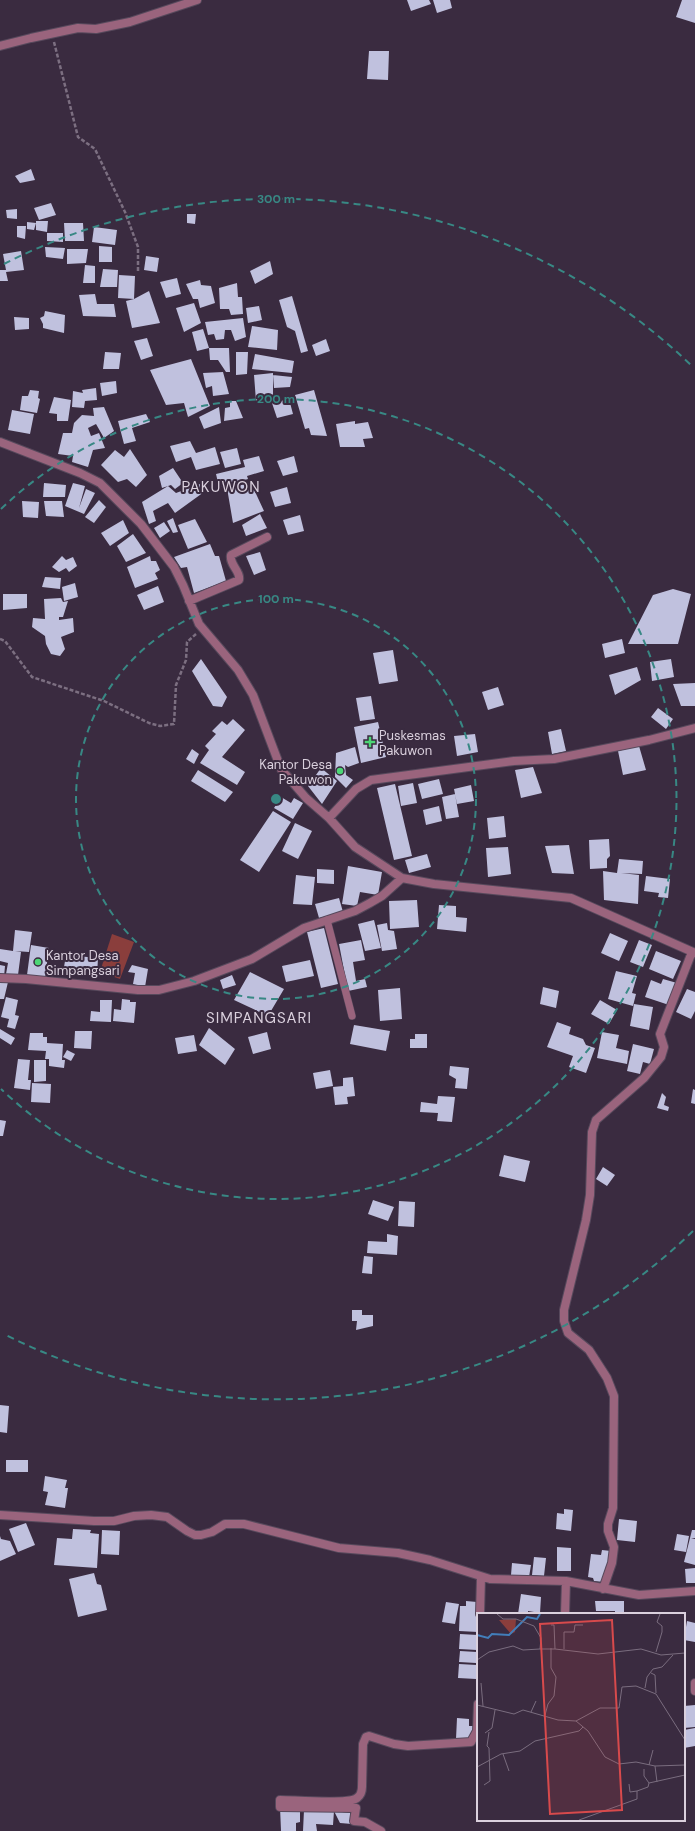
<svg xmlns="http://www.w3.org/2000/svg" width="695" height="1831" font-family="'DM Sans',sans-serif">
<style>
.green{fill:#8a3e3c}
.building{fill:#c0c1de}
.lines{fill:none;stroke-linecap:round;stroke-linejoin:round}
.service-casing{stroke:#57495c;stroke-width:8}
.minor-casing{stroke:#57495c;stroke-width:10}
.path{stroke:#7c6f81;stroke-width:2.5;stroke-dasharray:4 2;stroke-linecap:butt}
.service{stroke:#9a647d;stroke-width:7}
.minor{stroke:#9a647d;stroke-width:8}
.ring{fill:none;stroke:#388884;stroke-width:2;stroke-dasharray:7 5}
.poi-dot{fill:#4cd676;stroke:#3a2b40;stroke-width:1.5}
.labels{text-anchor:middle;stroke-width:4;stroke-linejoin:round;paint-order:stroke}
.poi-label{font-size:13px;fill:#dad0dd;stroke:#3a2b40;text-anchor:start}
.quarter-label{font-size:15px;letter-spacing:1px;fill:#dad0dd;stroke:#3a2b40}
.inset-river{fill:none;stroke:#427eba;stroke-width:2}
.inset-road{fill:none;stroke:#7a6d7f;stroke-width:1}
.view{fill:#d74a4c;fill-opacity:0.15;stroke:#d74a4c;stroke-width:2}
.inset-edge{fill:none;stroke:#dad0dd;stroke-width:2}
.centre{fill:#388884;stroke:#3a2b40;stroke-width:2}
.ring-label{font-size:12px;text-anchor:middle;font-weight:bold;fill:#388884;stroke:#3a2b40;stroke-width:4;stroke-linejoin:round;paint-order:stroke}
</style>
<rect width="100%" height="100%" fill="#3a2b40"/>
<!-- green -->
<path class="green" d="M112 934 134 942 120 979 100 972Z"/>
<!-- building -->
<path class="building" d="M407 0H429L431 4 411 11Z
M433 0H450L452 8 437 13Z
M682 0H695V23L676 17Z
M369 51H389L388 80 367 79Z
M31 169 35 180 20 183 15 176Z
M51 203 56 215 39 220 34 208Z
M17 209V219L7 218 6 210Z
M187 214H196L195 224 187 223Z
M36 221H48L47 232 36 230V223L34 230 27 229V222L36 223Z
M64 223H83L84 241H65Z
M17 226H26L25 239 17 237Z
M94 227 117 230 115 245 92 242Z
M47 233H63V242L47 241Z
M99 246 112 247V262H99Z
M45 247 65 248 63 259 46 257Z
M67 249H88L86 263 67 264Z
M21 251 24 270 6 272 8 281H0V270H6L3 254Z
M146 256 159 258 157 272 144 270Z
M270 261 273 274 255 284 250 271Z
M85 265 95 266V283H83Z
M103 269 118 270 117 287H100Z
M119 275 135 276 134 299 149 291 160 323 132 328 126 301 134 299 118 298Z
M177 278 181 294 166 298 160 282Z
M200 280 201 285 211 286 215 303 200 308 198 299H193L186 284Z
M237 283 238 297H242L243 314 231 315 229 309H220L219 288Z
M95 294 97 304H114L116 317 83 316 79 295Z
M292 296 308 351 301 353 295 331 287 327 279 300Z
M194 303 201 323 184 332 176 308Z
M259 306 262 320 248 323 246 308Z
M45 311 65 315 64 333 43 328V324L40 318 44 316Z
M14 317 29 318V329L15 330Z
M243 318 246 337 235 341 231 330H225L224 339 216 340 214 334 208 335 205 322Z
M252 326 278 330 277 350 248 347Z
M203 329 209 348H229L230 372H226L218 360H210L209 348 197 351 192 332Z
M147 338 153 356 141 360 134 341Z
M326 339 330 351 316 356 312 345Z
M105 352 121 353 119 369H103Z
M236 352H248L247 374 236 375Z
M255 354 294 361 292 373 252 369Z
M191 359 210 406 188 417 184 403 166 405 150 370Z
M223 372 229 394 213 396 212 386 206 388 203 373Z
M273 373V399L256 401 254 375Z
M273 375 292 377 290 387 274 388Z
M116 381 117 393 102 396 100 383Z
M96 388 97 400 85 401 84 408 72 407 73 391 83 393 82 390Z
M30 390 39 391 38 398 40 399 37 413 20 410 22 396H28Z
M314 390 327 436 311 435 309 428 305 429 295 395Z
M54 397 71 400 68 421H57V414L49 413Z
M289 399 293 414 277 418 272 403Z
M230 401H236L243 418 224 421 225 408 230 407Z
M104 407 114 431 104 438 96 424 88 428 91 436 99 433 105 448 93 450 88 467 72 462 73 456 58 454 63 433H72L74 423 82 415 94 416 93 408Z
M219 407 221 423 204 429 199 417Z
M12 410 34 414 30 434 8 430Z
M146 414 150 422 132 428 136 441 124 444 118 421Z
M355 421V424L368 422 373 438 363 439 365 447H340L336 424Z
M190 441 196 453 215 447 220 464 196 470 191 457 176 462 170 446Z
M237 448 241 464 225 468 220 452Z
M130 449 147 475 136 487 127 479 118 482 101 465 115 450 124 457Z
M259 456 264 471 247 476 248 479 219 487 216 474 245 467 243 460Z
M294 456 298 472 283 476 277 461Z
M173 468 183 483 175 489 171 485 162 488 159 476Z
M44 483 66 485 65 497H43Z
M73 483 85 486 79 508 86 489 95 493 84 514 65 506Z
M251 483 264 511 233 523 227 488Z
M200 484 204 492 175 513 168 503 153 511 156 521 149 524 142 502 168 486 176 493Z
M287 487 291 503 275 507 270 492Z
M99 500 106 507 94 523 85 517Z
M22 501 39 502 38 518 23 517Z
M44 501H62L64 517 46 516Z
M260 514 267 528 246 536 242 525Z
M300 515 304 531 288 535 283 520Z
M173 518 178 532 173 533 167 521Z
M195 519 207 542 188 549 178 525Z
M123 520 129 533 110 546 101 533Z
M164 522 170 531 160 538 154 528Z
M133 534 146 553 126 562 117 546Z
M210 544 215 556H219L226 581 194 593 187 567 181 568 174 557Z
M260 552 266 570 254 575 246 556Z
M62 556 66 560 73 557 77 566 69 572 66 568 59 572 52 567Z
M150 556 151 561H156L160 570 155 573 158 579 135 588 127 567Z
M45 577 61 578 60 589 42 587Z
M75 583 78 597 64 601 62 587Z
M158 586 164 602 144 610 137 595Z
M673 589 691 594 678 644H628L653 595Z
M3 594H27V608L3 610Z
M61 598 63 602 68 601 63 617H59V620L73 618 74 632 61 637 65 649 60 656 51 654 46 644 45 636 32 627 33 618 45 619 44 599Z
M622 639 625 653 605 658 602 644Z
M393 650 398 681 379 684 373 653Z
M201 659 227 697 222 707 213 706 192 671Z
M671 659 674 677 652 681 650 662Z
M637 667 641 680 615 695 609 675Z
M695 683V706H681L673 684Z
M498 687 504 705 488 710 482 692Z
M371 696 375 719 360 721 356 698Z
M658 708 673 719 666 729 651 717Z
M233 719 245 730 222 757 245 772 237 785 200 763 209 750 205 746 216 734 212 731 222 721 227 725Z
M378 722 386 757 361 763 354 727Z
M561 729 566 751 552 754 548 732Z
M475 734 478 752 457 756 454 736Z
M639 746 646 770 623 775 618 751Z
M355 747 359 763 348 767 345 765 346 775 353 780 346 788 335 777 336 753Z
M192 749 199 754 194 764 186 759Z
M533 767 542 793 521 798 515 770Z
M321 768 337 781 322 804 308 786Z
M198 770 233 792 225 802 191 781Z
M439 779 443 794 422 799 418 784Z
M413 783 417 803 401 806 398 786Z
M395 784 412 856 394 860 377 788Z
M471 785 474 801 457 804 454 789Z
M455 794 459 817 446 819 442 797Z
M281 797 291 803 294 798 303 803 293 819 274 808Z
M439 806 442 821 426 825 423 810Z
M273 811 291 822 259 872 240 860Z
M504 816 506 837 489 839 487 818Z
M295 823 312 831 298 859 282 851Z
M609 839 610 856 607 859V868L590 869 589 840Z
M569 845 574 874 552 873 545 846Z
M508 847 511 874 488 877 486 848Z
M427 854 431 867 409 873 405 860Z
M619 859 643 861 642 874 621 873 639 875 638 904 604 900 603 871 617 873Z
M348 866 382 872 378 895 360 892 357 906 342 904Z
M317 869 334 870V884L317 883Z
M296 875 315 877 312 905 293 904Z
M646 876 670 879 668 898 658 897 659 893 644 891Z
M339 898 343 912 319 918 315 904Z
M417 900 419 927 390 929 389 901Z
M439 905 456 906V917L467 918 466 932 437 929Z
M374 920 381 948 365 951 358 924Z
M387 923 388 930 394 931 397 949 382 951 377 925Z
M324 928 338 984 321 988 307 932Z
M15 930 32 932 29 952 15 951 21 952 18 975 6 974 8 963 0 961V949L13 951Z
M610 933 628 941 619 961 601 953Z
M361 940 365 960 353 962 356 981 365 979 367 987 348 991 339 944Z
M639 940 652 945 643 967 630 962Z
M31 945 49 948 45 978 27 975Z
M656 951 681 961 673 979 649 969Z
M66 955 98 958 97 976 63 973Z
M310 960 314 976 286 982 282 966Z
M0 965 5 966 4 977H0Z
M132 965 148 969 145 987 133 984 135 973 128 972Z
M616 971 637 976 632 993 636 994 633 1006 608 999Z
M250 972 284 989 268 1016 234 1000Z
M232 975 236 985 223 989 220 980Z
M663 979 677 983 669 1005 645 997 651 980 661 984Z
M0 982H8L4 999H0Z
M543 987 559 991 556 1008 540 1004Z
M400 988 402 1019 380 1021 378 990Z
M687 989 695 992V1011L691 1019 676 1012Z
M6 997 18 1000 15 1015 19 1016 15 1029 7 1027 9 1019 1 1017Z
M122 999 130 1000V1002H136L134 1023 113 1021 114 1009 121 1010Z
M100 1000H112L111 1022 90 1021 91 1011 100 1012Z
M600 1000 617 1010 609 1024 591 1014Z
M634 1004 653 1007 649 1030 630 1026Z
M557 1022 571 1027 569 1034 583 1039 586 1045 595 1048 586 1073 569 1067 573 1056 547 1047Z
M354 1025 390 1031 386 1051 350 1044Z
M209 1028 235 1049 225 1065 199 1045Z
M0 1029 15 1038 11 1045 0 1038Z
M75 1031H92L91 1049 74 1048Z
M267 1032 271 1049 253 1054 248 1037Z
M602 1032 619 1035 616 1048 629 1051 627 1064 597 1058Z
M30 1033H43V1037H47V1043L63 1044 62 1060H65L64 1068 49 1066V1059H45L46 1051 28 1050Z
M415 1034H427V1048H410V1039H415Z
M194 1035 197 1051 178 1054 175 1038Z
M633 1044 654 1049 650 1064 643 1062 640 1074 627 1071Z
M67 1050 75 1054 71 1061 63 1057Z
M18 1059 30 1060 28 1080H31L30 1090 14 1088Z
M34 1060H46V1081L34 1082Z
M450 1066 469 1068 467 1089 455 1088 456 1079 449 1075Z
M330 1070 333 1086 316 1089 313 1073Z
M353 1077 355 1096 347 1097 348 1104 335 1105 333 1087 343 1086V1078Z
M32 1083 51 1084 50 1103 31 1102Z
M693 1089 695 1090V1104L691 1103Z
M662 1093 666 1097 664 1105 669 1107 668 1111 657 1108Z
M438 1096 455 1097 452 1122 437 1121 438 1113 420 1112 421 1102 437 1104Z
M0 1120 6 1121 3 1136H0Z
M504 1155 530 1161 525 1182 499 1176Z
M603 1167 615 1175 607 1186 596 1179Z
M373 1200 394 1207 388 1221 368 1214Z
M399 1201 415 1202 414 1227 398 1226Z
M387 1234 398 1236 397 1255 367 1253 368 1241 387 1242Z
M364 1256 373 1257 372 1274 362 1273Z
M352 1310H362V1315H373V1326L356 1330 357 1321H352Z
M0 1405 9 1406 7 1433 0 1432Z
M6 1460H28V1472H6Z
M45 1476 67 1480 65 1488H68L65 1508 45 1505 48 1492 43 1491Z
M564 1509 573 1510 571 1531 556 1529 557 1513 564 1514Z
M619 1519 637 1521 635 1542 617 1540Z
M26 1523 35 1545 18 1552 9 1529Z
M73 1529 91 1530 90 1533 99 1534 97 1568 54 1565 57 1538 72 1539Z
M102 1530 120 1531 119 1555 101 1554Z
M692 1530H695V1538H691L695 1539V1565L684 1562Z
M677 1534 689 1536 686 1552 674 1550Z
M0 1536 1 1539 10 1541 16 1554 0 1561Z
M557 1547 571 1548V1571H557Z
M602 1550 611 1551 610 1564 606 1566 604 1582 594 1581 593 1578 588 1577 591 1554 601 1555Z
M534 1557 546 1558 544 1576 532 1575Z
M512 1563 531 1565 529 1577 511 1575Z
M695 1568V1583H686L685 1569Z
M94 1573 97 1584 101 1585 107 1610 78 1617 69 1579Z
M521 1594 541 1597 540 1613 528 1611V1614H518Z
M466 1601 477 1602 478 1632 459 1631 460 1606H466Z
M595 1601H624V1614H615V1611H596Z
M446 1602 459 1604 455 1624 442 1622Z
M687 1621 695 1623V1642L684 1640 686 1627 684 1630V1625L686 1627Z
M460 1634 478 1635 477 1650 459 1649Z
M460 1651 477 1652 476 1663 459 1662Z
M459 1664 477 1665 476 1679 458 1678Z
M695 1705V1727L684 1728V1706Z
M457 1718 469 1719V1726H475L474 1734H471L470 1740 456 1739Z
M695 1728V1746L684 1748V1730Z
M280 1807 300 1810V1822L296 1823V1831H281Z
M304 1810 334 1811 333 1825 316 1824 317 1831H303Z
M334 1811 350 1813 352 1824 340 1823Z"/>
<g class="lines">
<defs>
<path id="service" d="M327 920 352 1016"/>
<path id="minor" d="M0 46 31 38 78 28 96 29 130 22 197 0
M0 442 80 473 100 483 141 524 174 567 183 585 199 624 238 670 253 695 281 769 306 798 329 818 355 847 402 878 434 884 571 898 695 953
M189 601 239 580C241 571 229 565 231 555L267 537
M329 818 356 789 371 780 514 761 554 759 649 740 695 728
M0 978 26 979 138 990H159L194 981 252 959 304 928 355 911 370 903 382 896 402 878
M0 1515 94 1521H114L134 1516 151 1515 167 1517 187 1531 195 1535H201L212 1532 225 1524H244L339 1548 398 1553 430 1560 490 1579 566 1581
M603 1589 612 1563 614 1547 608 1531V1524L613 1508 614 1396 607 1378 589 1350 568 1333 564 1321V1310L586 1220 590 1195 592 1132 596 1120 644 1078 661 1057 664 1047 660 1034 692 952
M480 1614 481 1577
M565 1614 566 1581 639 1595 695 1591
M695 1683V1691
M381 1831 365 1822 354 1821 356 1808 280 1807V1800C294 1800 348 1805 357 1798 361 1795 362 1791 362 1787L363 1744 366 1737 369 1736 394 1744 408 1746 471 1742 477 1731 478 1704"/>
</defs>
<!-- service casing -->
<use href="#service" class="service-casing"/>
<!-- minor casing -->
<use href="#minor" class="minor-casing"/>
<!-- path -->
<path class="path" d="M54 42 78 137 95 149 125 212 138 247V273
M0 639 5 641 32 677 104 701 149 723 160 726 174 724 176 685 186 660 187 642 196 634"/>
<!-- service -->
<use href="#service" class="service"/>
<!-- minor -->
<use href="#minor" class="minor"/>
</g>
<!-- distance rings -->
<g class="ring">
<circle cx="276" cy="799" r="200"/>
<path d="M1 509A400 400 0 1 1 1 1089"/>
<path d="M693 1231A600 600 0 0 1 4 1334M4 264A600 600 0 0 1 693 367"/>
</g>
<!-- markers -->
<g class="poi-dot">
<path d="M368 736h4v4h4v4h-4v4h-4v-4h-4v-4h4z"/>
<circle cx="340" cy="771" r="4"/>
<circle cx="38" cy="962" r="4"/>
</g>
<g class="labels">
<!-- poi labels -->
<g class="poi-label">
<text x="379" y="740">Puskesmas<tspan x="379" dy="15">Pakuwon</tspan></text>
<text x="332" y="769" text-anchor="end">Kantor Desa<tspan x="332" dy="15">Pakuwon</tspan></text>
<text x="46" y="960">Kantor Desa<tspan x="46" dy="15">Simpangsari</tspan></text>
</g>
<!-- quarter labels -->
<g class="quarter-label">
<text x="221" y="492">PAKUWON</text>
<text x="259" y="1023">SIMPANGSARI</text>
</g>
</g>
<!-- overview -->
<g transform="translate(477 1613)">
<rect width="208" height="208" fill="#3a2b40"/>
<path d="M39 6 38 19 34 21 22 7Z" fill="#8a3e3c"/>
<path class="inset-river" d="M0 22 11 25 15 21 32 22 50 4 60 6 63 1"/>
<path class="inset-road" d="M20 1 26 6H39L57 13 64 25 63 36H78L77 12H74M78 36 121 41 164 36 184 42 208 40M87 36V19H97L98 12H106M179 39 185 19V13L180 9 183 1M0 47 12 39 36 33 46 37 63 36M174 60 178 62 179 80M4 70 6 93M168 75 170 64 176 56 185 54 196 42M0 92 37 101 46 97 81 107 99 108 111 118 128 144 142 151 159 149 178 153 208 152M54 99 59 88M68 102 71 91 77 83 79 64 74 55V35M99 108 123 95H142L145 74 159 73 179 81 208 127M8 120 15 115 18 97M26 141 32 158M172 152 176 137M178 153 180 169M0 154 24 141 43 138 58 128 102 118 106 114M167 156V163L172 170M7 172 13 168 12 135 10 133 12 119M160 178 171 174 172 170 208 162M102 207 160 186V178L153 179 152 171"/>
<path class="view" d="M135 7 145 197 73 201 63 11Z"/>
<rect width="208" height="208" class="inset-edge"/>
</g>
<circle cx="276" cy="799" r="6" class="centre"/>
<g class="ring-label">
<text x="276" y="203">300 m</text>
<text x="276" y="403">200 m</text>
<text x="276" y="603">100 m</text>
</g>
</svg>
